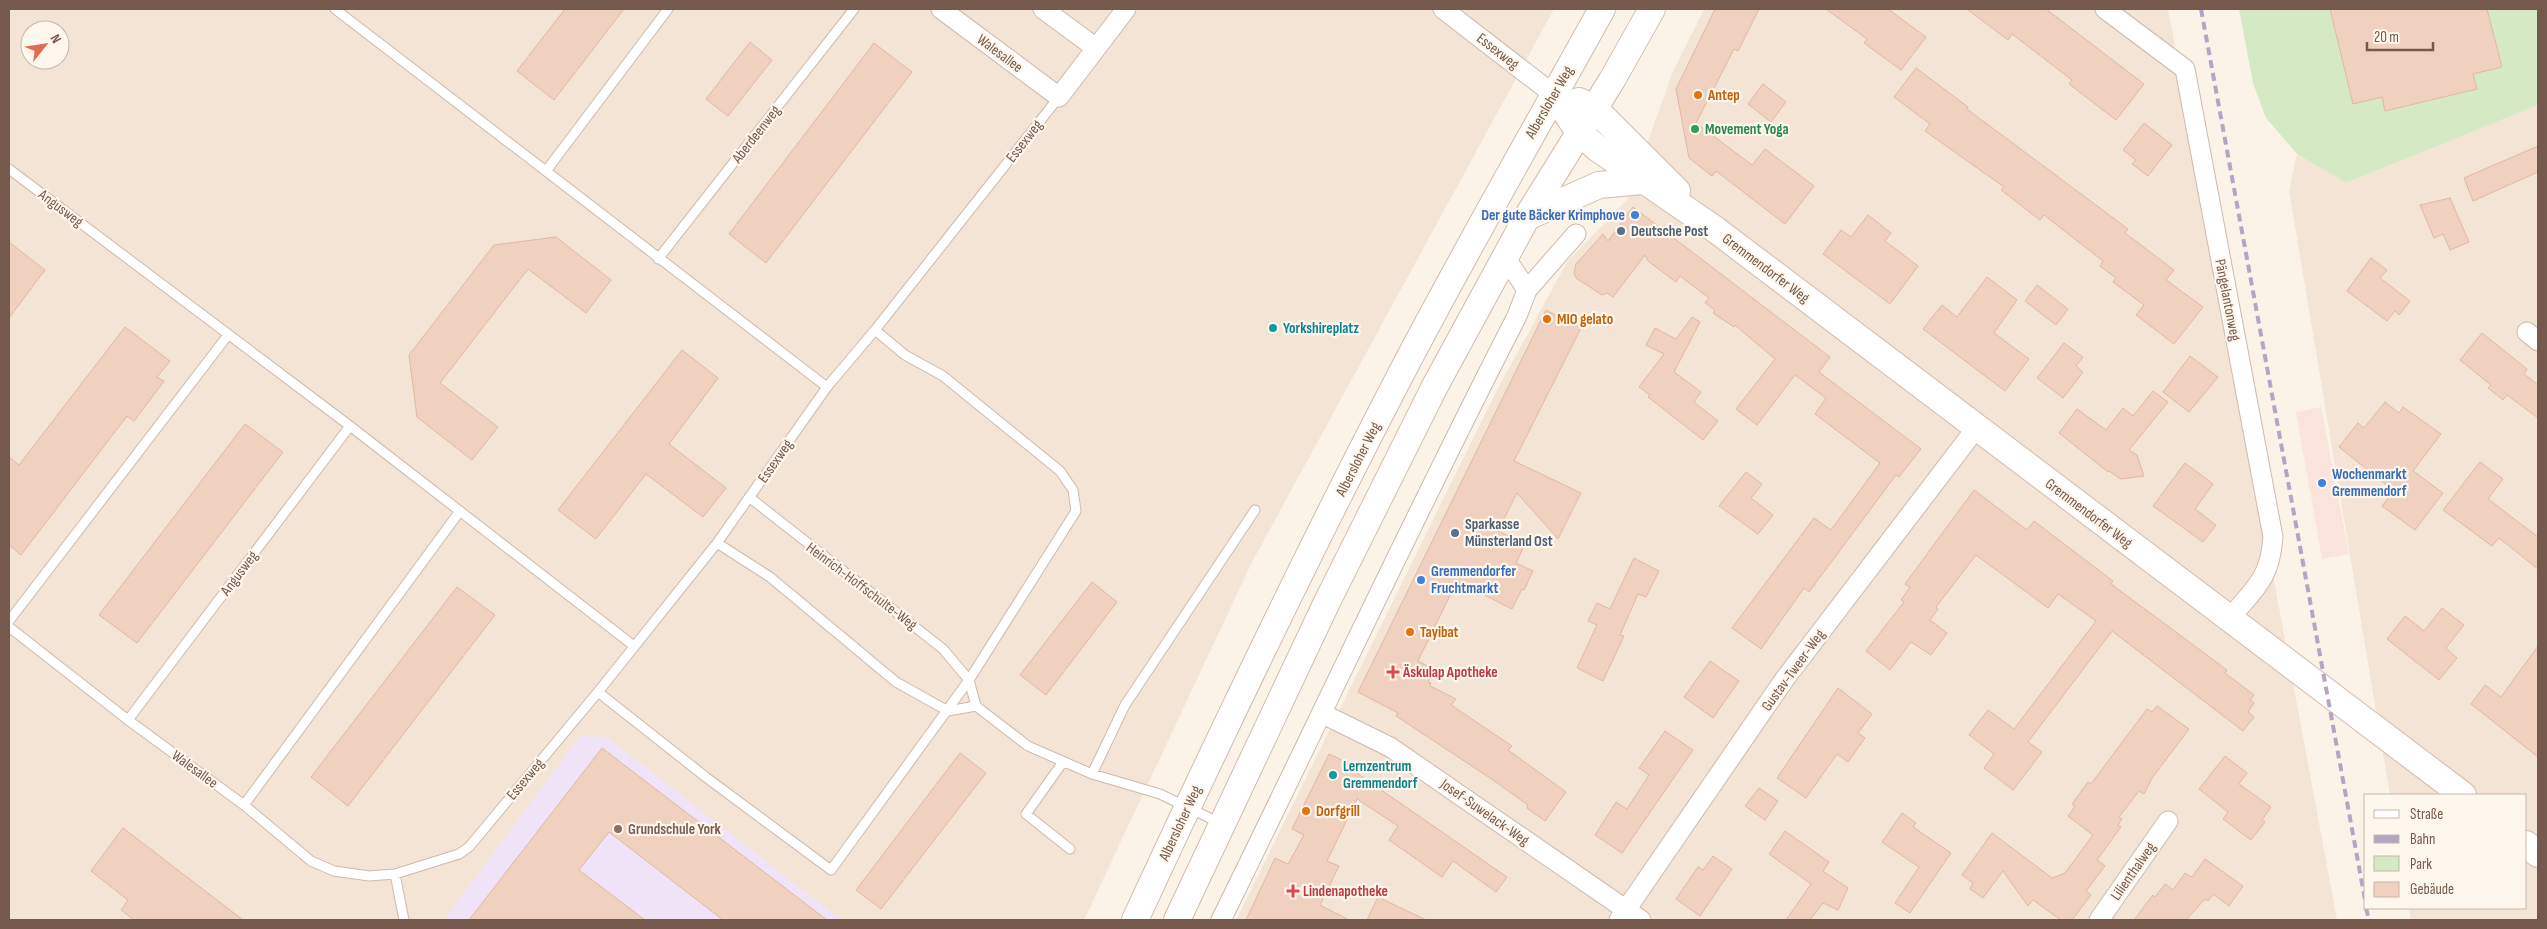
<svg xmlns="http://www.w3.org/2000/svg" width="2547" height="929" font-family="'Sofia Sans Condensed',sans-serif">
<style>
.residential{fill:#f3e4d5;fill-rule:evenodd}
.commercial{fill:#fbe4db}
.education{fill:#f0e3f8}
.green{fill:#d5e9c5}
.building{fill:#f0d1bf;stroke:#e2b7a0}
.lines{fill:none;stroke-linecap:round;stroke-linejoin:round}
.lane-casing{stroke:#cdbaad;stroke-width:11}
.street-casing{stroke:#cdbaad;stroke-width:21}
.secondary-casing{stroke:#d2bcad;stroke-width:28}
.lane{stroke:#fff;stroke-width:9}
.street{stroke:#fff;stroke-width:19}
.secondary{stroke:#fff;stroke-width:26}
.rail{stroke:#b5a5c5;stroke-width:4;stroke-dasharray:8 5;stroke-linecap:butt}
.food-dot{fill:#e8710a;stroke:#fef7ed;stroke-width:2}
.leisure-dot{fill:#2e9e5b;stroke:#fef7ed;stroke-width:2}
.shop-dot{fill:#3f7fe0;stroke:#fef7ed;stroke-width:2}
.service-dot{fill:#5c6f8a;stroke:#fef7ed;stroke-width:2}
.culture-dot{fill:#0f9aa8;stroke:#fef7ed;stroke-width:2}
.health-dot{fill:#e0444e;stroke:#fef7ed;stroke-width:2}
.education-dot{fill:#8d6e63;stroke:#fef7ed;stroke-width:2}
.labels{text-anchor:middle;stroke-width:4.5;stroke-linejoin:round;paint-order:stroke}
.street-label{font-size:15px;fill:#74594c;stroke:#fef7ed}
.food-label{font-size:15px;font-weight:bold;fill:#c56008;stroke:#fef7ed;text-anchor:start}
.leisure-label{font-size:15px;font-weight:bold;fill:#27864d;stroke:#fef7ed;text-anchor:start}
.shop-label{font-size:15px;font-weight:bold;fill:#366cbe;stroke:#fef7ed;text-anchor:start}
.service-label{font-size:15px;font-weight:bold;fill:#4e5e75;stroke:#fef7ed;text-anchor:start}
.culture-label{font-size:15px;font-weight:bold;fill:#0d838f;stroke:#fef7ed;text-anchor:start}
.health-label{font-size:15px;font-weight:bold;fill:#be3a42;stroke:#fef7ed;text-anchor:start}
.education-label{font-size:15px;font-weight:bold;fill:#785e54;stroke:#fef7ed;text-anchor:start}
</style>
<rect width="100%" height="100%" fill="#fbf3e7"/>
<!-- residential -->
<path class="residential" d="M9 9H1554L1252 562 1084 920H9ZM30 30H60V60H30Z
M1704 9H2168L2337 920H1236L1496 392 1567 262 1627 200 1672 74Z
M2538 105V920H2411L2409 908H2526V795H2390L2289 190 2297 154 2346 183Z"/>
<!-- commercial -->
<path class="commercial" d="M2321 407 2349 554 2322 559 2296 412Z"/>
<!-- education -->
<path class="education" d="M580 736 607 737 841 920H444Z"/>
<!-- green -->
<path class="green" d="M2239 9H2538V105L2346 183 2297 154 2266 118 2253 83Z"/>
<!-- building -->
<path class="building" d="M565 9H624L554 100 517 71Z
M1715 9H1759L1738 51 1734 49 1696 123 1752 165 1765 149 1814 186 1785 224 1716 171 1712 176 1689 158 1676 89Z
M1826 9H1888L1926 37 1901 70 1864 43 1867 39Z
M1967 9H2046L2144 84 2116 120 2069 84 2072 80 2012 34 2008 40Z
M2330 9H2487L2502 67 2473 74 2477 89 2385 111 2382 97 2353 104Z
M750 42 772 60 728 116 706 99Z
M874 43 912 72 766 263 729 234Z
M1916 68 1968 107 1967 109 2128 229 2125 233 2174 270 2166 280 2203 307 2174 344 2136 315 2144 305 2113 282 2116 278 2100 266 2103 261 2044 215 2040 220 2001 190 2004 187 1925 131 1930 124 1894 97Z
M1763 84 1786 102 1771 122 1748 104Z
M2144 123 2172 145 2148 176 2132 164 2136 160 2123 150Z
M2538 146V172L2473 201 2464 178Z
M2450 198 2469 242 2450 250 2443 234 2434 238 2420 205Z
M1633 207 1830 357 1819 372 1921 449 1899 477 1896 475 1809 592 1804 588 1761 649 1732 628 1814 518 1831 530 1880 463 1815 414 1826 398 1795 375 1757 425 1736 409 1775 359 1735 325 1734 327 1713 313 1715 310 1705 303 1709 298 1680 276 1676 282 1648 261 1645 255 1613 297 1607 293 1602 295 1576 278 1574 273 1576 264 1603 234 1608 241Z
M1868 215 1891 233 1885 241 1918 266 1890 304 1823 254 1841 230 1851 237Z
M556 237 611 280 586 313 528 269 440 383 498 427 472 460 417 417 409 355 494 245Z
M9 242 45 270 9 318Z
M2371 258 2387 270 2380 278 2410 301 2399 315 2395 311 2387 321 2347 291Z
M1987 277 2017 300 1994 333 2029 359 2005 391 1923 329 1942 305 1957 317Z
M2037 285 2068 309 2056 325 2025 301Z
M1546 310 1581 328 1514 461 1581 493 1558 539 1517 493 1498 531 1525 544 1516 563 1533 571 1524 590 1522 589 1512 609 1457 581 1418 661 1434 670 1428 682 1431 683 1430 686 1456 699 1451 705 1512 746 1508 750 1566 792 1545 821 1527 808 1528 805 1490 778 1396 716 1398 713 1358 692Z
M1692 317 1700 322 1674 372 1701 392 1694 402 1718 421 1703 440 1648 397 1650 395 1639 387 1664 354 1646 345 1655 328 1676 339Z
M125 327 170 361 157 377 164 381 134 421 127 416 21 555 9 545V457L19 465Z
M2482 333 2527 369 2524 374 2538 385V418L2507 395 2503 400 2488 388 2491 385 2460 360Z
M2064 343 2083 357 2076 366 2083 372 2063 398 2037 378Z
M682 350 718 378 669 444 726 488 703 517 646 474 596 539 558 510Z
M2190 356 2218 377 2189 412 2163 392Z
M2153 391 2168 402 2129 450 2137 455 2144 476 2121 479 2109 471 2108 472 2059 433 2077 409 2106 430 2123 408 2133 416Z
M2385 402 2399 413 2403 407 2441 434 2413 471 2443 493 2415 530 2382 506 2394 491 2339 447 2358 423 2364 428Z
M245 424 283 452 137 643 99 615Z
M2480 462 2503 479 2488 499 2538 537V569L2499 538 2492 546 2443 510Z
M2185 463 2213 484 2195 509 2216 525 2203 542 2153 506Z
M1746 472 1762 484 1751 498 1773 515 1758 534 1719 506Z
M1974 490 2027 530 2034 521 2113 581 2111 584 2227 670 2225 673 2254 695 2250 700 2254 703 2248 712 2254 717 2243 731 2112 631 2028 742 2042 752 2013 790 1984 768 1994 754 1969 735 1988 710 2014 729 2096 621 2058 594 2048 608 1976 555 1936 607 1938 609 1930 620 1947 633 1931 655 1911 642 1890 670 1866 651 1904 602 1901 600 1910 587 1905 584Z
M1634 558 1659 571 1646 597 1638 594 1620 635 1624 636 1603 681 1577 668 1597 625 1588 621 1597 603 1610 609Z
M1092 582 1117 602 1046 695 1020 675Z
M457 587 495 615 348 806 311 777Z
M2442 608 2464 625 2446 648 2457 658 2439 680 2387 639 2405 616 2424 631Z
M2538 646V757L2471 704 2485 685 2501 697Z
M1710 661 1739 681 1713 718 1684 697Z
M1838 688 1872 714 1858 733 1865 738 1848 762 1837 754 1806 798 1777 778Z
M2157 706 2189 729 2152 778 2144 794 2139 791 2119 817 2122 819 2118 825 2121 827 2097 860 2105 866 2086 891 2091 895 2072 920H2061L2033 900 2028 906 2003 871 1983 898 1970 889 1973 883 1962 875 1992 833 2052 878 2065 873 2093 835 2068 816 2075 806 2072 804 2088 782 2091 784 2147 709 2152 712Z
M1665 731 1693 750 1622 853 1595 835 1616 802 1627 809 1649 775 1639 768Z
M602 748 827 920H723L609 832 579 870 645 920H469Z
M960 753 986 773 881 909 856 890Z
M1329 754 1353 765 1351 769 1507 877 1496 892 1453 861 1442 877 1389 840 1398 826 1357 799 1327 861 1339 866 1320 905 1349 920H1246L1275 858 1288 864 1304 835 1292 829Z
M2225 756 2247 773 2239 784 2271 807 2262 820 2265 822 2251 840 2223 819 2228 812 2199 789Z
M1759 788 1778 801 1765 820 1745 806Z
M1902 813 1916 823 1913 827 1951 853 1910 913 1895 903 1919 867 1882 842Z
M123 828 243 920H134L121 910 128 900 91 871Z
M1785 831 1829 862 1823 871 1848 888 1838 910 1823 903 1810 920H1786L1811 884 1769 854Z
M1713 856 1732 869 1700 916 1676 899 1698 867 1703 870Z
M2205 859 2243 886 2229 906 2213 894 2208 901 2205 899 2186 920H2134L2153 895 2155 897 2165 884 2173 890 2185 873 2192 877Z
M1378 897 1426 920H1367Z"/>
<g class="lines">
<defs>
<path id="lane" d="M335 9 827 387
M9 169 350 426 634 646
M546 171 668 9
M658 259 854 9
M749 497 943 649 969 680 976 706 1028 746 1092 774 1160 794 1220 823
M717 543 770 577 896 682 948 711 976 706
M9 621 228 335
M9 627 128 720 244 805 311 861 334 871 369 876 395 874 459 854 469 847 598 692 717 543 827 387 875 330 1059 97
M598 692 707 778 831 870 969 680 1076 511 1073 490 1060 471 943 376 905 355 875 330
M128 720 350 426
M1063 762 1026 814 1070 849
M1092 774 1125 705 1255 510
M244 805 460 511
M395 874 404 920"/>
<path id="street" d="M941 9 1059 97 1126 9
M1043 9 1096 48
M1443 9 1553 94
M2105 9 2185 69 2273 537C2270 579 2255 588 2230 618
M1505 257 1527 290
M2527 332 2538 341
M1323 714 1390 747 1641 920
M1221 920C1320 719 1414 516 1517 316L1527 290 1576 234
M1619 920 1784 680 1977 427
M2099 920 2168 821"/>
<path id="secondary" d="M1553 94 1579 132 1597 148 1716 230 2463 795
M1579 101 1594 108 1677 191
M1527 217 1599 185 1642 181
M2526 844 2538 854
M1135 920C1220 736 1307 554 1401 374 1465 251 1535 130 1602 9
M1177 920 1326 604 1435 386 1527 217 1612 80 1652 9"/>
</defs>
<!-- lane casing -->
<use href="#lane" class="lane-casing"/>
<!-- street casing -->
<use href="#street" class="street-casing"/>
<!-- secondary casing -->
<use href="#secondary" class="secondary-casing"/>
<!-- lane -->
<use href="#lane" class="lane"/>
<!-- street -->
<use href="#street" class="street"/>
<!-- secondary -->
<use href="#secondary" class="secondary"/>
<!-- rail -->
<path class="rail" d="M2201 9 2366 905
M2366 908 2369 920"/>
</g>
<!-- markers -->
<g class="food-dot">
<circle cx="1698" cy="95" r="5"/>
<circle cx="1547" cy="319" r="5"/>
<circle cx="1410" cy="632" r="5"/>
<circle cx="1306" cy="811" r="5"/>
</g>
<circle class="leisure-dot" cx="1695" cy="129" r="5"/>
<g class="shop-dot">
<circle cx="1635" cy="215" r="5"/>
<circle cx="2322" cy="483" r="5"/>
<circle cx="1421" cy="580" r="5"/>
</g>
<g class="service-dot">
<circle cx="1621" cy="231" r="5"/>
<circle cx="1455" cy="533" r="5"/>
</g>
<g class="culture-dot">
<circle cx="1273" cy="328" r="5"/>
<circle cx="1333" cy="775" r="5"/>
</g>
<g class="health-dot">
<path d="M1390.5 664.5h5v5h5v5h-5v5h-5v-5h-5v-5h5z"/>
<path d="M1290.5 883.5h5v5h5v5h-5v5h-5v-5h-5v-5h5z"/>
</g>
<circle class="education-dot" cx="618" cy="829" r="5"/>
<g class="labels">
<!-- street labels -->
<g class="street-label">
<text transform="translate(1498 51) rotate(38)" y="5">Essexweg</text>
<text transform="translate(1000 53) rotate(37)" y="5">Walesallee</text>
<text transform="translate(1549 102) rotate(-60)" y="5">Albersloher Weg</text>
<text transform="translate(756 134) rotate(-52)" y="5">Aberdeenweg</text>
<text transform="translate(1024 141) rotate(-52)" y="5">Essexweg</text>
<text transform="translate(61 208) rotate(37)" y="5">Angusweg</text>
<text transform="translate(1766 268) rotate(37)" y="5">Gremmendorfer Weg</text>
<text transform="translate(2228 300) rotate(79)" y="5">Pängelantonweg</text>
<text transform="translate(1358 459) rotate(-63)" y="5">Albersloher Weg</text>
<text transform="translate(775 461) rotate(-55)" y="5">Essexweg</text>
<text transform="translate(2089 513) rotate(37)" y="5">Gremmendorfer Weg</text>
<text transform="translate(239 573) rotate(-53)" y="5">Angusweg</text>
<text transform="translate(862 586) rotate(37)" y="5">Heinrich-Hoffschulte-Weg</text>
<text transform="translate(1793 670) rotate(-54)" y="5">Gustav-Tweer-Weg</text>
<text transform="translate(195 769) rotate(36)" y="5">Walesallee</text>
<text transform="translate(525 779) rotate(-50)" y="5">Essexweg</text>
<text transform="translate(1485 812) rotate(35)" y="5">Josef-Suwelack-Weg</text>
<text transform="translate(1180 823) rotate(-65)" y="5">Albersloher Weg</text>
<text transform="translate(2133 871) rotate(-55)" y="5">Lilienthalweg</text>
</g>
<!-- food labels -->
<g class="food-label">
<text x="1708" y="100">Antep</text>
<text x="1557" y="324">MIO gelato</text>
<text x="1420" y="637">Tayibat</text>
<text x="1316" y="816">Dorfgrill</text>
</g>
<!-- leisure labels -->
<g class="leisure-label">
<text x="1705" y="134">Movement Yoga</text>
</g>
<!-- shop labels -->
<g class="shop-label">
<text x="1625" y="220" text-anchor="end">Der gute Bäcker Krimphove</text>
<text x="2332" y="479">Wochenmarkt<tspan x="2332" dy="17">Gremmendorf</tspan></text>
<text x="1431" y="576">Gremmendorfer<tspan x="1431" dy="17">Fruchtmarkt</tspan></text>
</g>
<!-- service labels -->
<g class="service-label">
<text x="1631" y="236">Deutsche Post</text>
<text x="1465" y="529">Sparkasse<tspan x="1465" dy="17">Münsterland Ost</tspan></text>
</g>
<!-- culture labels -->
<g class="culture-label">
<text x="1283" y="333">Yorkshireplatz</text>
<text x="1343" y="771">Lernzentrum<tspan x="1343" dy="17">Gremmendorf</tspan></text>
</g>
<!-- health labels -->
<g class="health-label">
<text x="1403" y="677">Äskulap Apotheke</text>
<text x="1303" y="896">Lindenapotheke</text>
</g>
<!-- education labels -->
<g class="education-label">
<text x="628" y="834">Grundschule York</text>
</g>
</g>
<!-- border -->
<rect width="2547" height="929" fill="none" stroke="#74594c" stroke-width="20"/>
<!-- legend -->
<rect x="2364" y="794" width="162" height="115" fill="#fef7ed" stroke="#c7b8ad"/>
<rect x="2374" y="810" width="25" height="8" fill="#ffffff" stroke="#c7b8ad"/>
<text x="2410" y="819" font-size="15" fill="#74594c">Straße</text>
<rect x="2374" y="835" width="25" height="8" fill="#b5a5c5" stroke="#c7b8ad"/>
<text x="2410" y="844" font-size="15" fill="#74594c">Bahn</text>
<rect x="2374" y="856" width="25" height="15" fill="#d5e9c5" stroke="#c7b8ad"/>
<text x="2410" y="869" font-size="15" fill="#74594c">Park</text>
<rect x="2374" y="882" width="25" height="15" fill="#f0d1bf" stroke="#c7b8ad"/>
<text x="2410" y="894" font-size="15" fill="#74594c">Gebäude</text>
<!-- north arrow -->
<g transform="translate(45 45) rotate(60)"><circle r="24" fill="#fef7ed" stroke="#c7b8ad"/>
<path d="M0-4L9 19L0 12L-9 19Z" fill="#e06d51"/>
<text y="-8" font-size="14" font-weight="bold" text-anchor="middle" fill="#74594c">N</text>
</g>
<!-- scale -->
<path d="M2367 42v8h66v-8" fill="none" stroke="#74594c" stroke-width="2.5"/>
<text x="2374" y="42" font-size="15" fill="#74594c" stroke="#fef7ed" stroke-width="4" paint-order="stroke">20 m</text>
</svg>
